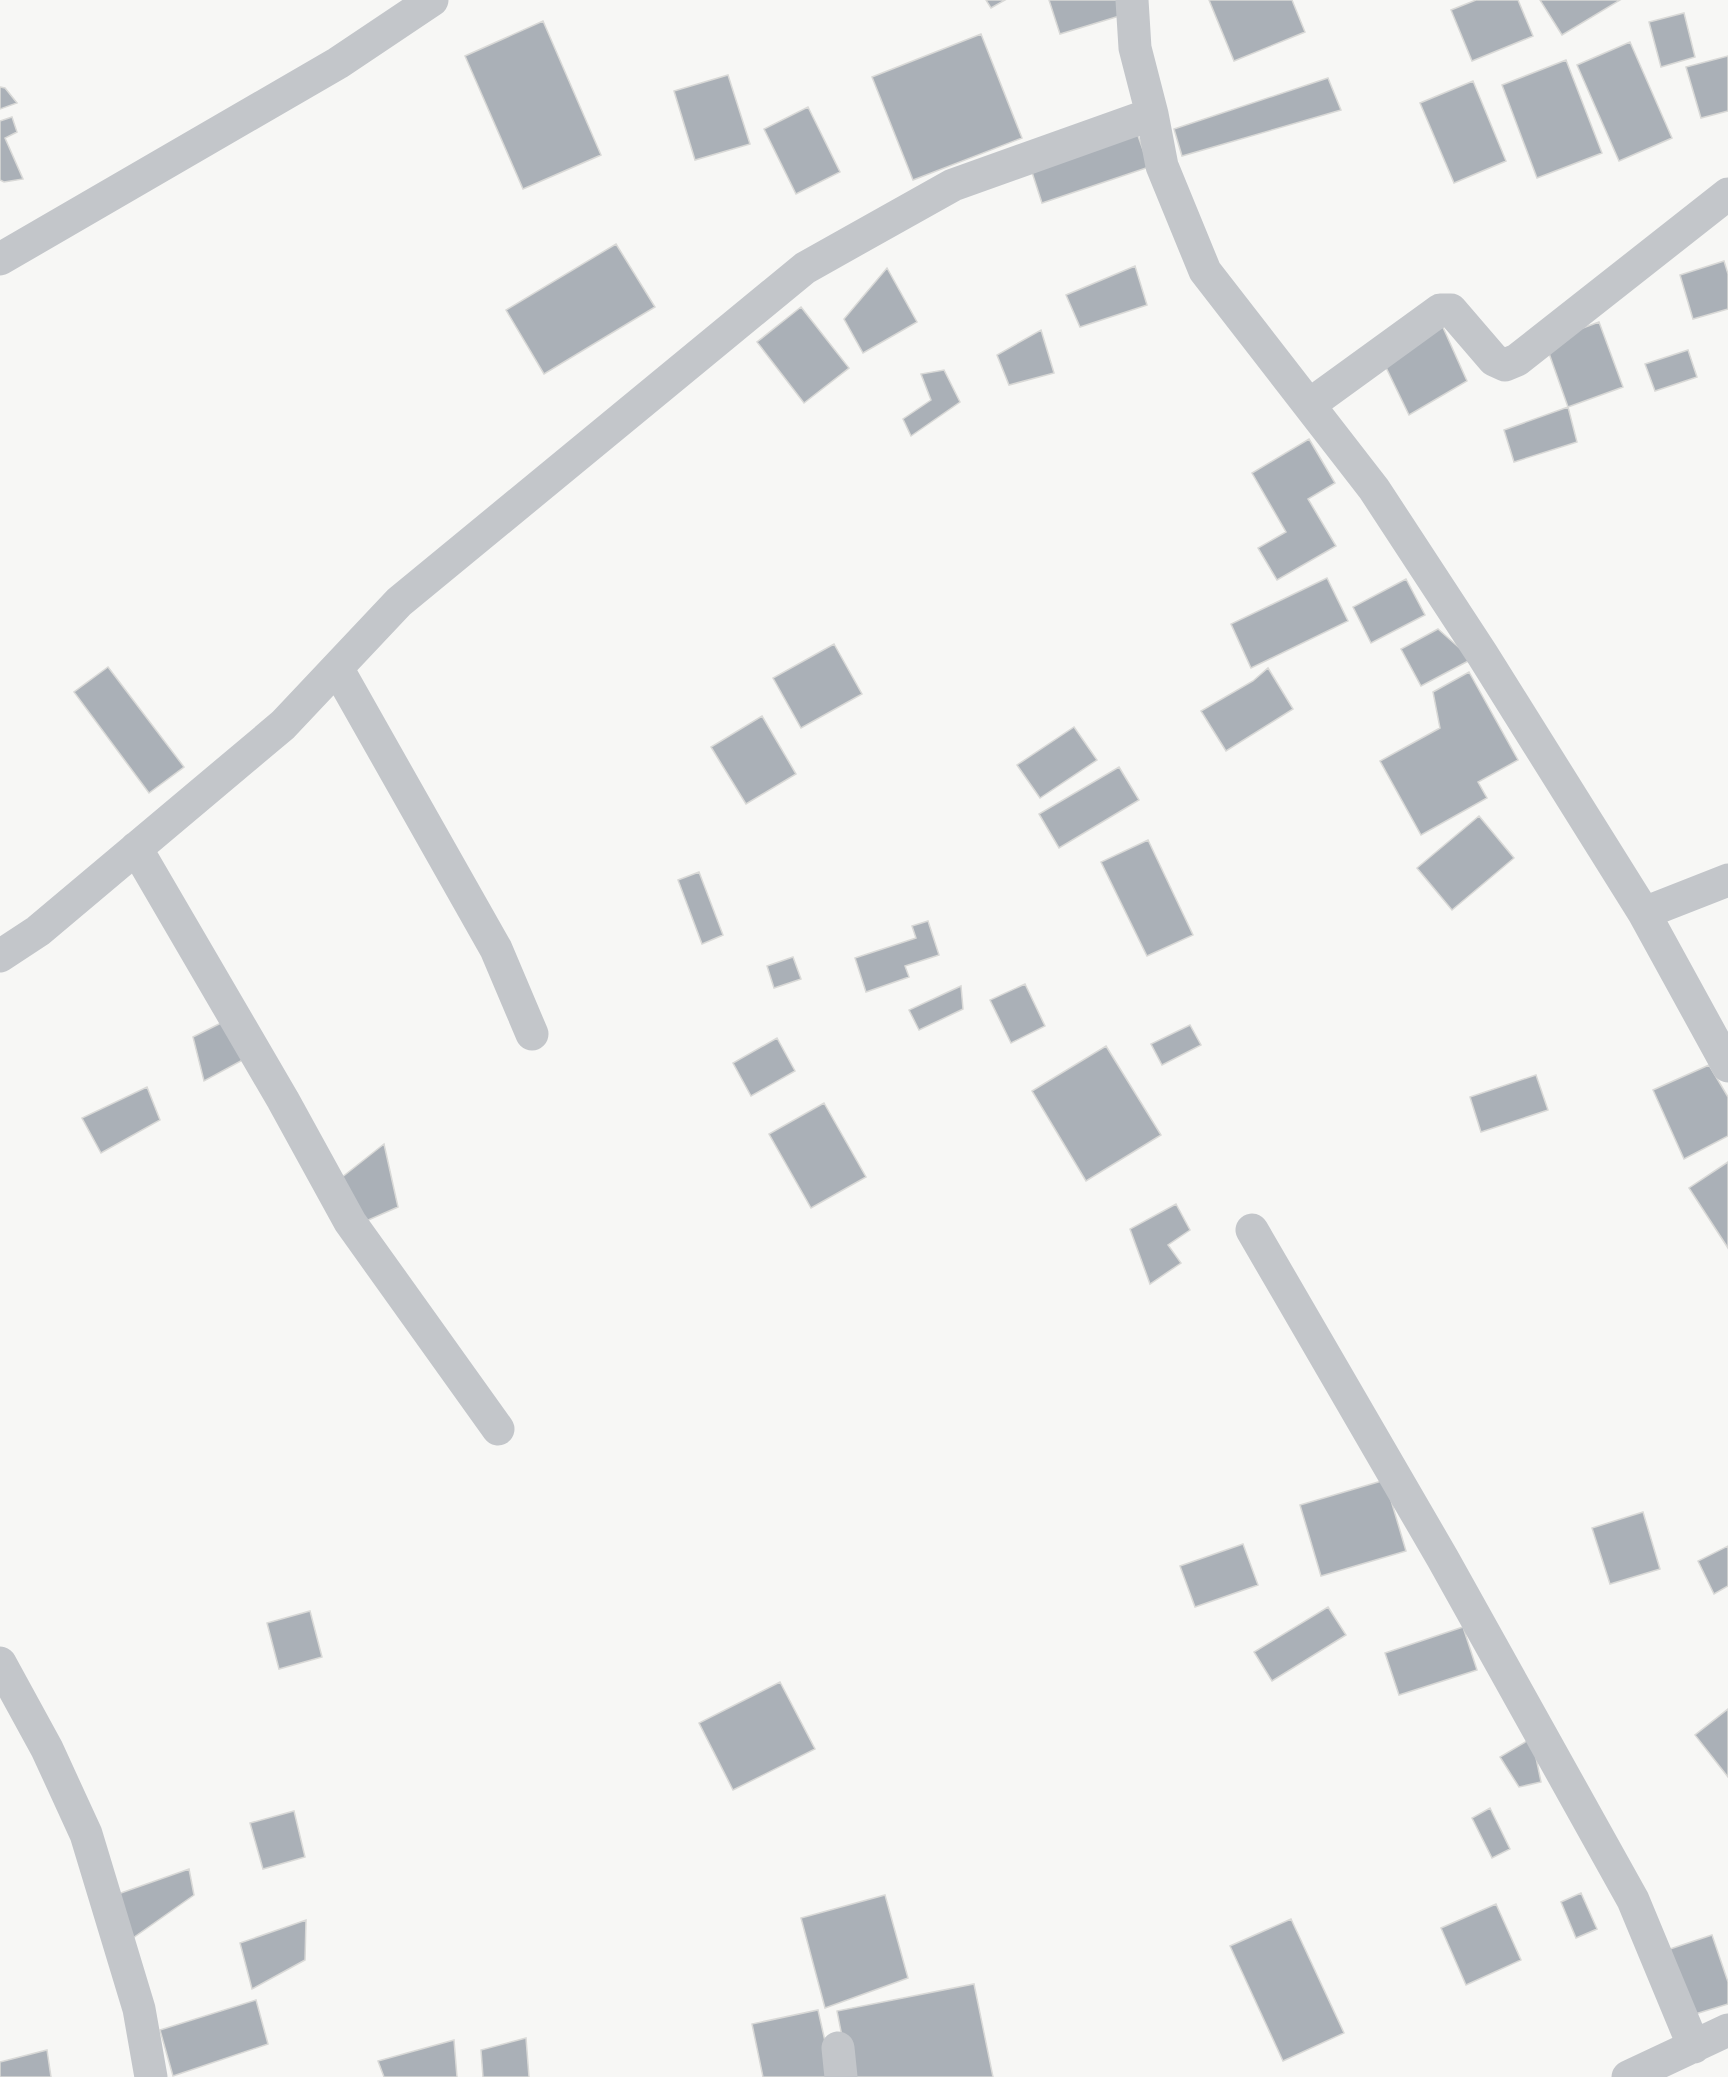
<svg xmlns="http://www.w3.org/2000/svg" width="1728" height="2077" font-family="Ubuntu,sans-serif">
<style>
.building{fill:#aab0b7;stroke:#d9d9d7;stroke-width:1.5}
.lines{fill:none;stroke-linecap:round;stroke-linejoin:round}
.minor{stroke:#c3c6ca;stroke-width:33}
</style>
<rect width="100%" height="100%" fill="#f7f7f5"/>
<!-- building -->
<path class="building" d="M986 0H1005L991 8Z
M1049 0H1122L1126 14 1060 34Z
M1209 0H1292L1305 32 1234 61Z
M1476 0H1518L1533 36 1472 61 1451 10Z
M1540 0H1620L1562 35Z
M1684 13 1695 57 1661 67 1649 22Z
M543 21 601 155 523 189 465 56Z
M981 34 1022 138 913 180 872 77Z
M1630 42 1672 138 1619 161 1577 65Z
M1728 56V111L1701 118 1686 67Z
M1566 60 1602 153 1537 178 1502 85Z
M728 75 750 144 695 160 674 91Z
M1328 78 1341 110 1182 156 1174 129Z
M1473 81 1506 161 1454 183 1420 103Z
M0 87 5 88 17 103 0 109Z
M808 107 840 172 796 194 764 129Z
M12 117 17 132 5 138 23 179 4 182 0 180V121Z
M1136 130 1149 167 1042 203 1030 166Z
M616 244 655 307 544 374 506 310Z
M1724 261 1728 274V309L1693 319 1680 275Z
M1135 266 1147 305 1080 327 1066 295Z
M887 268 917 322 863 353 844 319Z
M801 307 849 368 804 403 757 342Z
M1599 322 1623 387 1568 407 1545 342Z
M1441 323 1467 381 1409 415 1381 357Z
M1041 330 1054 373 1009 385 997 355Z
M1688 350 1697 377 1655 391 1645 364Z
M944 370 960 402 911 436 903 419 931 400 921 374Z
M1568 407 1577 442 1514 462 1504 430Z
M1309 439 1335 483 1308 499 1336 546 1277 580 1258 548 1286 532 1252 473Z
M1327 578 1348 621 1251 668 1231 624Z
M1406 579 1425 615 1371 643 1353 607Z
M1438 629 1472 659 1421 686 1401 649Z
M834 644 862 694 801 728 773 678Z
M108 667 184 767 149 793 74 692Z
M1268 668 1293 709 1226 751 1201 711 1253 681Z
M1469 672 1518 760 1478 782 1487 798 1421 835 1380 761 1440 728 1433 692Z
M762 716 796 774 746 804 711 747Z
M1074 727 1097 760 1040 798 1017 765Z
M1119 767 1139 800 1059 848 1039 814Z
M1479 816 1514 858 1452 910 1417 868Z
M1148 840 1193 935 1147 956 1101 862Z
M699 872 723 935 702 944 678 880Z
M928 921 939 955 905 966 909 977 866 992 855 958 916 938 912 926Z
M793 957 801 979 774 988 767 966Z
M1025 984 1045 1026 1011 1043 990 1000Z
M961 986 963 1009 919 1030 909 1010Z
M223 1022 250 1056 204 1081 193 1037Z
M1190 1025 1201 1045 1162 1065 1151 1044Z
M777 1038 795 1071 751 1096 733 1063Z
M1106 1046 1161 1135 1086 1181 1032 1091Z
M1709 1065 1728 1097V1136L1684 1159 1653 1090Z
M1536 1075 1548 1110 1481 1132 1470 1097Z
M147 1087 160 1120 101 1153 82 1118Z
M824 1103 866 1177 811 1208 769 1134Z
M384 1144 398 1207 357 1225 341 1178Z
M1728 1162V1248L1689 1188Z
M1176 1204 1190 1230 1168 1245 1181 1263 1150 1284 1130 1229Z
M1385 1480 1406 1551 1321 1576 1300 1505Z
M1643 1512 1660 1569 1610 1584 1592 1528Z
M1243 1544 1258 1585 1195 1607 1180 1566Z
M1728 1546V1586L1714 1594 1698 1561Z
M1328 1607 1346 1635 1272 1681 1254 1652Z
M310 1611 322 1657 279 1669 267 1623Z
M1463 1627 1477 1670 1399 1695 1385 1653Z
M780 1682 815 1749 733 1790 699 1723Z
M1728 1709V1777L1695 1735Z
M1532 1738 1541 1782 1519 1787 1500 1757Z
M1490 1808 1510 1849 1492 1858 1472 1818Z
M294 1811 305 1857 263 1869 250 1823Z
M189 1869 194 1895 130 1940 118 1894Z
M1581 1893 1597 1929 1576 1938 1561 1902Z
M885 1895 908 1978 825 2008 801 1918Z
M1496 1904 1521 1960 1466 1985 1441 1928Z
M1291 1919 1344 2033 1283 2061 1230 1946Z
M306 1920 305 1960 252 1989 240 1943Z
M1712 1935 1728 1982V2004L1692 2015 1670 1949Z
M974 1984 993 2077H850L837 2011Z
M256 2000 268 2044 173 2076 160 2030Z
M818 2010 833 2077H763L752 2024Z
M526 2038 529 2077H483L481 2050Z
M454 2040 457 2077H384L378 2061Z
M47 2050 51 2077H0V2062Z"/>
<g class="lines">
<!-- minor -->
<path class="minor" d="M1132 0 1135 48 1152 114 1162 166 1205 271 1374 489 1482 654 1644 913 1728 1066
M0 259 338 63 432 0
M1309 405 1440 310H1451L1494 360 1505 365 1517 360 1728 194
M337 668 496 949 532 1034
M136 848 283 1100 350 1222 498 1429
M1644 913 1728 880
M0 956 38 931 283 725 399 602 805 268 953 185 1152 114
M1252 1230 1443 1559 1633 1900 1694 2047
M0 1663 47 1749 86 1834 139 2009 151 2077
M838 2048 841 2077
M1628 2077 1728 2030"/>
</g>
</svg>
